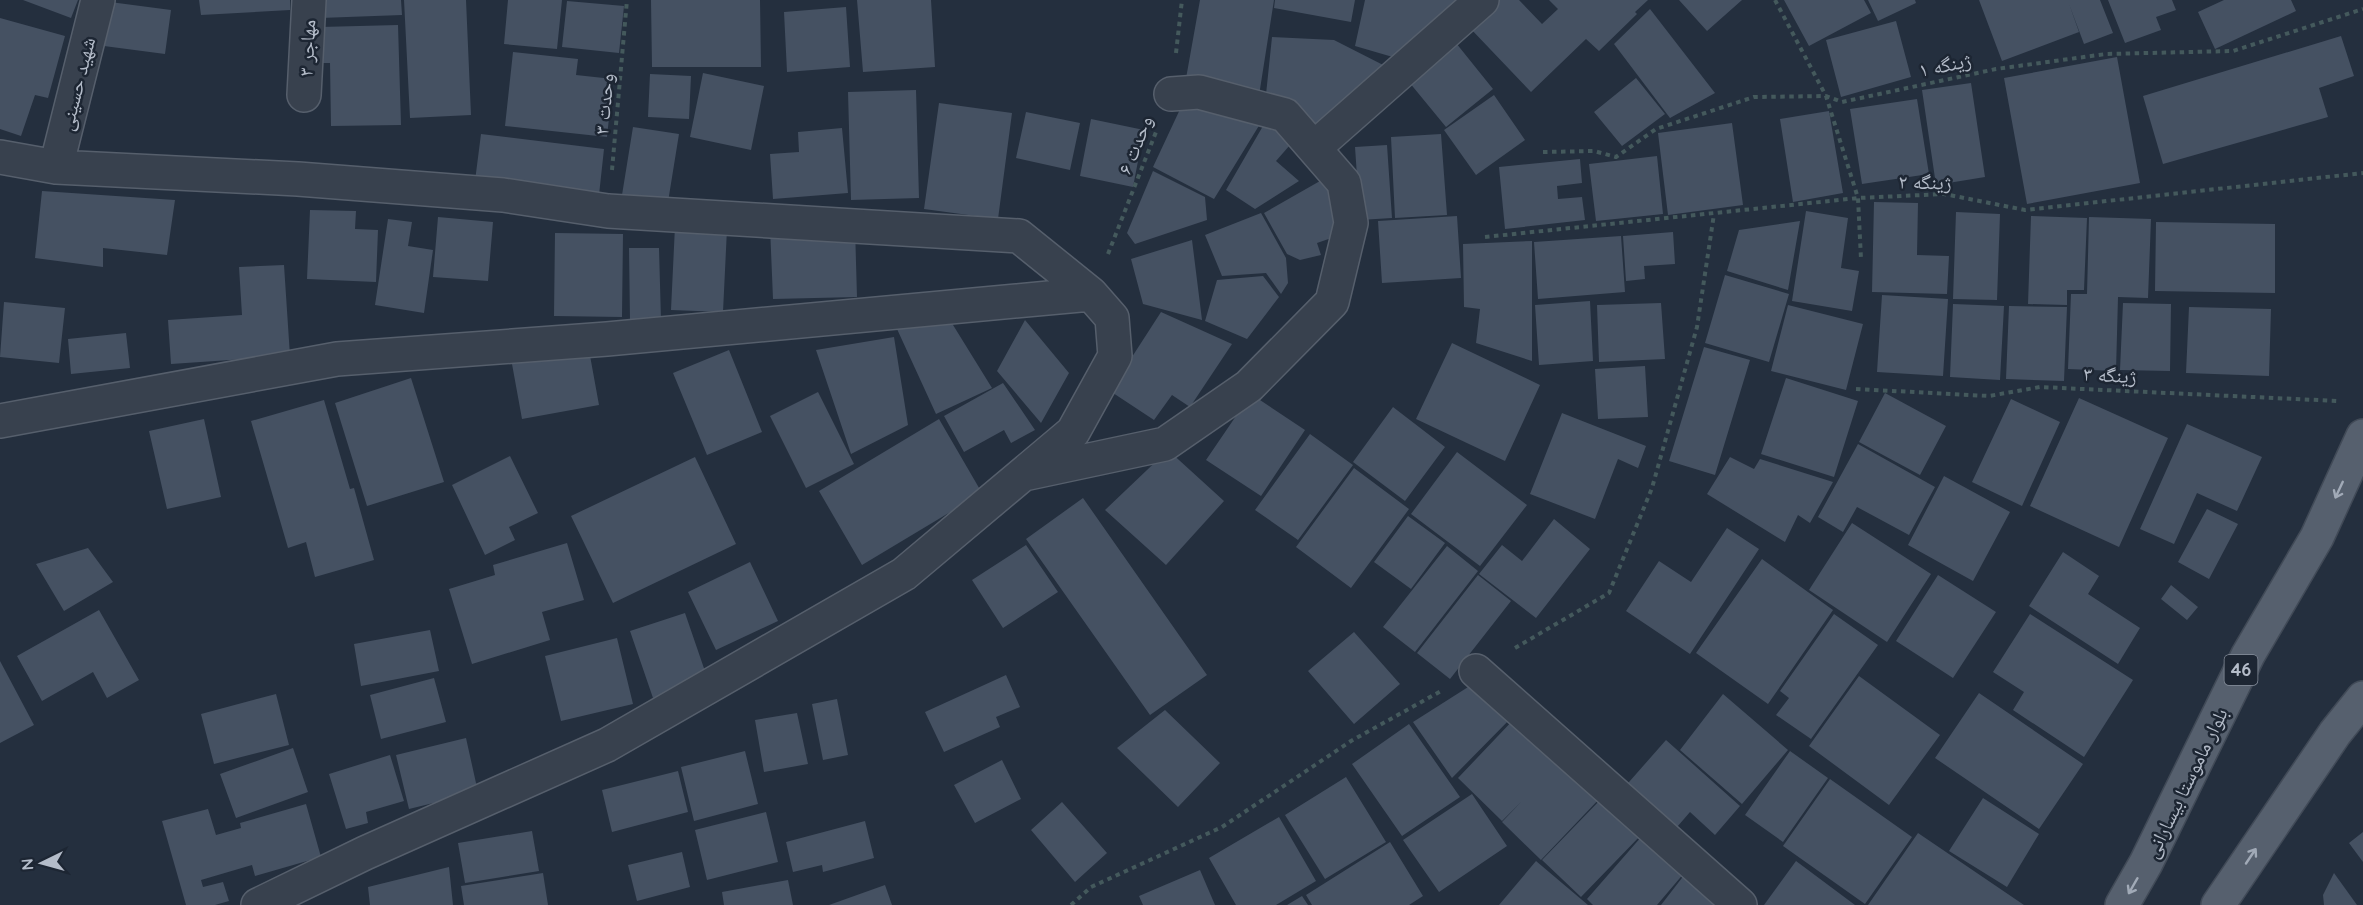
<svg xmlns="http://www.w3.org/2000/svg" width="2363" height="905" font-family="Quicksand,'Noto Naskh Arabic',sans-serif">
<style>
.building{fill:#455162}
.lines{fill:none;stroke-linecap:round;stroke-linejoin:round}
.minor-casing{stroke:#565f6c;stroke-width:36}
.major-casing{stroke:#414a57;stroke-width:36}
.path{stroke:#44595c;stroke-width:4;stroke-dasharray:4.5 4.5;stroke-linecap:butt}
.minor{stroke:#38414e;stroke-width:33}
.major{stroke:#56606e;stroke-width:33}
.oneway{stroke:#a1aab7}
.labels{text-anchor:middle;stroke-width:5;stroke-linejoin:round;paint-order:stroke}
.shield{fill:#1d2633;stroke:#878f9c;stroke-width:1.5}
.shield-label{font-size:18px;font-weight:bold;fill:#b4bcc9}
.street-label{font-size:20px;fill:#b4bcc9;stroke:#1d2633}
</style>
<rect width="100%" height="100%" fill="#242f3e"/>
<!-- building -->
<path class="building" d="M23 0H78L71 18Z
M199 0H290V10L201 15Z
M319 0H401L402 15 320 18Z
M404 0H466L471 115 410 118Z
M508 0H562L557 49 504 44Z
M651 0H760L761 67H652Z
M857 0H931L935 67 863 72Z
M1200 0H1274L1258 102 1185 84Z
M1275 0H1355L1351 22 1274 8Z
M1365 0H1462L1403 60 1355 46Z
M1496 0H1519L1542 24 1558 9 1549 0H1648L1635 12 1637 14 1599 51 1586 39 1531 92 1469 27Z
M1679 0H1742L1707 31Z
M1784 0H1864L1871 13 1809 46Z
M1868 0H1915L1916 3 1878 21Z
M1979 0H2100L2113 33 2084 44 2069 4 2079 32 2002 61Z
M2108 0H2172L2176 10 2156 17 2161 30 2125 43Z
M2224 0H2291L2296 11 2215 49 2198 12Z
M567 1 624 6 619 53 562 47Z
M110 2 171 10 165 54 104 46Z
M846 7 850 67 787 72 784 12Z
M1650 9 1715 93 1670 118 1614 44Z
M0 18 65 36 48 98 35 95 21 136 0 129Z
M1896 21 1911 77 1841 97 1826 40Z
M398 25 401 125 331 126 330 63H321L320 27Z
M2341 36 2354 76 2319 88 2328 117 2163 164 2143 96Z
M1272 37 1334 40 1391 69 1320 136 1265 104Z
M1456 43 1493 89 1446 127 1409 82Z
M513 52 578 59 576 75 613 79 607 137 505 126Z
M2117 57 2140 183 2027 204 2004 78Z
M703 73 764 86 751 150 690 137Z
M650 74 691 76 689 119 648 117Z
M1636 78 1665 114 1622 146 1594 112Z
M1971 83 1985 177 1936 185 1922 90Z
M916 90 919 198 851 200 848 92Z
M1494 95 1525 140 1476 175 1444 130Z
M1917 99 1929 174 1862 184 1850 109Z
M939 103 1012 113 998 219 924 209Z
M1182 105 1260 124 1214 199 1153 167Z
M1829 111 1843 193 1793 202 1780 119Z
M1026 112 1080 123 1070 170 1016 158Z
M1091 119 1144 130 1133 187 1080 176Z
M1267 119 1297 137 1276 161 1299 181 1255 209 1226 190Z
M1732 123 1743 205 1668 215 1658 133Z
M633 127 679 134 668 202 622 195Z
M842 128 848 193 773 199 770 154 799 152 798 132Z
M481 134 604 149 599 195 475 181Z
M1441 134 1447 215 1395 218 1391 137Z
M1387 145 1392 218 1360 220 1355 147Z
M1657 156 1663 214 1596 221 1589 164Z
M1580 159 1582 183 1557 186 1558 199 1582 197 1585 220 1505 229 1499 167Z
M1153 171 1205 197 1207 220 1135 244 1127 233Z
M1327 177 1343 234 1317 243 1321 255 1300 260 1287 254 1264 213Z
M42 191 175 200 167 255 103 248V267L35 258Z
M1874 202 1918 203 1917 255 1949 256 1947 294 1872 292Z
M310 210 356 211 355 229 378 230 376 282 307 279Z
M1806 211 1848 218 1841 268 1859 271 1852 311 1792 301Z
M1956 212 2000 214 1997 300 1953 299Z
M1261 213 1286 258 1288 283 1281 294 1266 273 1222 276 1205 235Z
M1457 216 1461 278 1382 283 1378 221Z
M2031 216 2087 218 2084 290H2067V305L2028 304Z
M438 217 493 222 488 281 433 277Z
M2089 217 2151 219 2148 298 2118 297 2116 371 2068 369 2071 294H2087Z
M388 219 412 222 408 246 433 250 424 313 375 305Z
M1800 221 1788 290 1727 271 1739 230Z
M2156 222 2275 224V293L2155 291Z
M675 226 727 229 723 312 671 310Z
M770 227H855L857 297 773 299Z
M1673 232 1675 264 1644 266 1645 279 1626 281 1623 236Z
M555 233 623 234 622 317 554 316Z
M1621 236 1625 292 1538 299 1534 242Z
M1192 240 1202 320 1143 304 1131 259Z
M1532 241V361L1476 343 1480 309 1464 307 1463 244Z
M629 248H659L661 320H630Z
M284 265 290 356 171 364 168 320 242 315 239 267Z
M1725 275 1789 294 1769 362 1705 343Z
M1263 276 1279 297 1247 339 1205 321 1217 280Z
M1882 295 1948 299 1943 376 1877 372Z
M1590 301 1593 361 1539 365 1535 305Z
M4 302 65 308 59 363 0 357Z
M1661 303 1665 359 1599 362 1597 305Z
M2123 303 2171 304 2170 371 2120 370Z
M1953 304 2004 306 2000 380 1950 377Z
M1788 305 1863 324 1846 390 1771 371Z
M2009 306 2067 307 2064 381 2006 379Z
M2189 307 2271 309 2269 376 2186 373Z
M945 312 992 388 936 414 897 329Z
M1161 312 1232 344 1190 407 1172 395 1154 420 1110 391Z
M1025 320 1069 373 1041 423 997 371Z
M126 333 130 368 71 374 68 339Z
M894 337 908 425 851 454 816 350Z
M1452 343 1540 385 1505 461 1416 419Z
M1704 347 1750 360 1715 475 1669 461Z
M589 350 599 405 522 419 512 364Z
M729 350 762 432 707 455 673 373Z
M1645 366 1648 417 1598 419 1595 369Z
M411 378 444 482 367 506 335 403Z
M1786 378 1858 401 1834 477 1761 454Z
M1003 383 1035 430 1011 443 1004 430 964 452 944 416Z
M818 392 854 464 806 488 770 416Z
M1885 393 1946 426 1920 475 1859 442Z
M1251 394 1305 430 1261 496 1206 460Z
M2079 398 2168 438 2119 547 2030 506Z
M2011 399 2060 422 2022 506 1972 482Z
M324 400 350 489 354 488 374 560 315 577 306 542 288 548 251 421Z
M1393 407 1445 447 1405 501 1353 462Z
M1562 413 1646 446 1638 468 1618 459 1595 519 1530 494Z
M204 419 221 497 167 509 149 431Z
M939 419 982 493 862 565 819 491Z
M2187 424 2262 457 2237 511 2197 493 2174 544 2140 529Z
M1310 434 1353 465 1298 540 1255 510Z
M1858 444 1935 487 1909 535 1857 507 1843 532 1818 517Z
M1168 450 1224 501 1166 565 1105 510Z
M1457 452 1527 505 1480 566 1411 514Z
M510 456 538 513 509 527 515 540 485 555 452 485Z
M695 457 736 544 613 603 571 516Z
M1730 457 1754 469 1760 459 1833 482 1810 523 1798 515 1785 542 1707 494Z
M1354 468 1409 509 1351 588 1296 547Z
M1944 476 2010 512 1973 581 1908 545Z
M1083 498 1207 675 1150 715 1026 539Z
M2207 509 2238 524 2209 579 2178 562Z
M1408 516 1445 543 1411 589 1374 562Z
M1554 519 1590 549 1536 618 1479 574 1502 545 1522 561Z
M1852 523 1931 574 1887 642 1809 590Z
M1727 528 1759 549 1690 654 1626 611 1659 561 1691 582Z
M567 543 584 600 542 612 550 640 472 664 449 589 495 575 493 565Z
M1026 545 1058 592 1003 628 972 580Z
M1447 546 1478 571 1415 652 1383 627Z
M88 548 113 582 64 611 36 564Z
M2063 552 2099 576 2088 594 2140 628 2118 664 2029 606Z
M1762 559 1833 610 1768 704 1696 653Z
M750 562 778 621 716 650 688 592Z
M1478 575 1511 601 1450 679 1417 653Z
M1938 575 1996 612 1953 678 1896 641Z
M2171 585 2198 607 2187 620 2161 599Z
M99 610 139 680 107 698 93 672 42 701 17 656Z
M685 613 708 680 653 698 630 631Z
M1834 614 1878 645 1811 739 1776 715 1789 698 1780 691Z
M2030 614 2133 680 2084 757 2013 710 2024 692 1993 672Z
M430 630 439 671 361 686 354 644Z
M1354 632 1400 684 1354 724 1308 671Z
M617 638 633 704 561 721 545 656Z
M0 661 34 725 0 743Z
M1006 675 1020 707 996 717 1000 727 944 752 925 712Z
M1859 676 1940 735 1889 805 1809 746Z
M434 678 446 722 381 739 370 695Z
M1476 682 1513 716 1452 778 1413 722Z
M1979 693 2083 764 2039 829 1935 758Z
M276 694 289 745 214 764 201 714Z
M1723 694 1788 750 1742 804 1680 750Z
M837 699 848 755 823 760 812 704Z
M1165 710 1220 763 1178 807 1117 748Z
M797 713 808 764 764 772 755 720Z
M1516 717 1602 796 1541 860 1502 822 1521 802 1502 821 1458 778Z
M1409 724 1460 797 1402 836 1352 764Z
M466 738 478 792 409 809 396 755Z
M1666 740 1740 806 1715 835 1690 812 1671 834 1622 790Z
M293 748 308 792 236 818 220 774Z
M745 751 758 804 694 821 681 767Z
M1790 751 1828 778 1783 842 1745 815Z
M390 755 404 801 366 812 368 823 346 829 329 774Z
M1002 760 1021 799 975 823 954 785Z
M678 771 688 812 612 832 602 790Z
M1346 777 1386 842 1325 879 1285 815Z
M1830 779 1912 837 1865 904 1783 846Z
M1472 794 1507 846 1439 892 1403 840Z
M1603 797 1642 834 1581 897 1542 860Z
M1983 798 2039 834 2007 887 1949 851Z
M1062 802 1107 853 1075 882 1031 830Z
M306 804 321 857 255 876 252 865 201 880 203 887 223 882 229 901 215 905H186L162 821 208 809 216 835 241 828 240 823Z
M766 812 778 862 707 880 695 830Z
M1279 817 1316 881 1276 905H1236L1209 858Z
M865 821 874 858 823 872 822 865 793 872 786 842Z
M532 831 539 871 465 883 458 843Z
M2363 832V862L2349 843Z
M1918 833 2024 905H1868Z
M1642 836 1685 872 1657 905H1593L1587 899Z
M1390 842 1423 896 1409 905H1312L1306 895Z
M682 852 690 887 637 901 628 865Z
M1536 861 1588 905H1499Z
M1796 861 1855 905H1764Z
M449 867 453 905H370L368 887Z
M1200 870 1215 905H1143L1139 896Z
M543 873 548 905H464L461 886Z
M2334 873 2357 905H2324L2323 895Z
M1685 874 1725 905H1661Z
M788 880 793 905H724L722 892Z
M885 885 892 905H829Z
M1302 896 1308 905H1287Z"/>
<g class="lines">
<defs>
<path id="minor" d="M304 95 309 0
M1314 148 1482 0
M0 157 56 167 298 179 503 195 608 211 1019 236 1091 294
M56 167 98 0
M0 421 337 359 607 339 1091 294 1112 318 1115 356 1073 432 904 574 607 745 365 853 258 905
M1024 474 1165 444 1249 386 1332 302 1351 223 1344 183 1285 115 1199 92 1171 94
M1476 671 1740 905"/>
<path id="major" d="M2122 905 2146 863 2248 655 2317 537 2363 436
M2218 905 2335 733 2363 698"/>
</defs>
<!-- minor casing -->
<use href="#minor" class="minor-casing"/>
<!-- major casing -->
<use href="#major" class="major-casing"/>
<!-- path -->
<path class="path" d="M1775 0 1826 96 1858 198 1861 259
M1176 53 1182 0
M1543 152 1594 151 1616 157 1656 129 1754 97 1826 96 1842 102 1996 69 2106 54 2233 51 2363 9
M612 170 627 0
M1485 237 1858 198 1944 194 2025 210 2363 173
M1108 254 1156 132
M1856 389 1989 396 2040 387 2338 401
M1515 648 1609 593 1652 488 1697 327 1714 214
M1071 905 1091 887 1222 827 1351 741 1441 691"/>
<!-- minor -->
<use href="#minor" class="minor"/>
<!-- major -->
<use href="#major" class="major"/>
</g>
<!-- one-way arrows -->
<defs><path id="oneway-shaft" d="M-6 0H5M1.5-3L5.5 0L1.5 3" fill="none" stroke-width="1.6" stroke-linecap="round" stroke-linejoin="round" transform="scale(1.5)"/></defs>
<g class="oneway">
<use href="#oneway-shaft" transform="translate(2339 490) rotate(115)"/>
<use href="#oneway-shaft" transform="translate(2251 856) rotate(-56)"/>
<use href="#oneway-shaft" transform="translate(2133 886) rotate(120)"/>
</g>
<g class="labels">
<!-- shield labels -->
<rect class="shield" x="2224.5" y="655" width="33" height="30" rx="4.5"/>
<g class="shield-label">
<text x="2241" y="676">46</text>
</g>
<!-- street labels -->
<g class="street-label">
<text transform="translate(307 48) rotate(-87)" y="7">مهاجر ۳</text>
<text transform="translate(1945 65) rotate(-12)" y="7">ژینگه ۱</text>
<text transform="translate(77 84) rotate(-76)" y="7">شهید حسینی</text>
<text transform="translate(604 104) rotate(-85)" y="7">وحدت ۳</text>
<text transform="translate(1135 145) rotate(-68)" y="7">وحدت ۶</text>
<text transform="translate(1925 182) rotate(1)" y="7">ژینگه ۲</text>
<text transform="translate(2110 375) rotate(3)" y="7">ژینگه ۳</text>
<text transform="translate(2186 783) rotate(-64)" y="7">بلوار ماموستا بیسارانی</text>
</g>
</g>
<!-- north arrow -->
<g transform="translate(42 863) rotate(265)" stroke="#1d2633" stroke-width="4.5" paint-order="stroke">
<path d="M0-4.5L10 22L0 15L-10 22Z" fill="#b4bcc9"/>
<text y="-9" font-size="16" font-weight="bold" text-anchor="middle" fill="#b4bcc9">N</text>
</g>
</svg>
